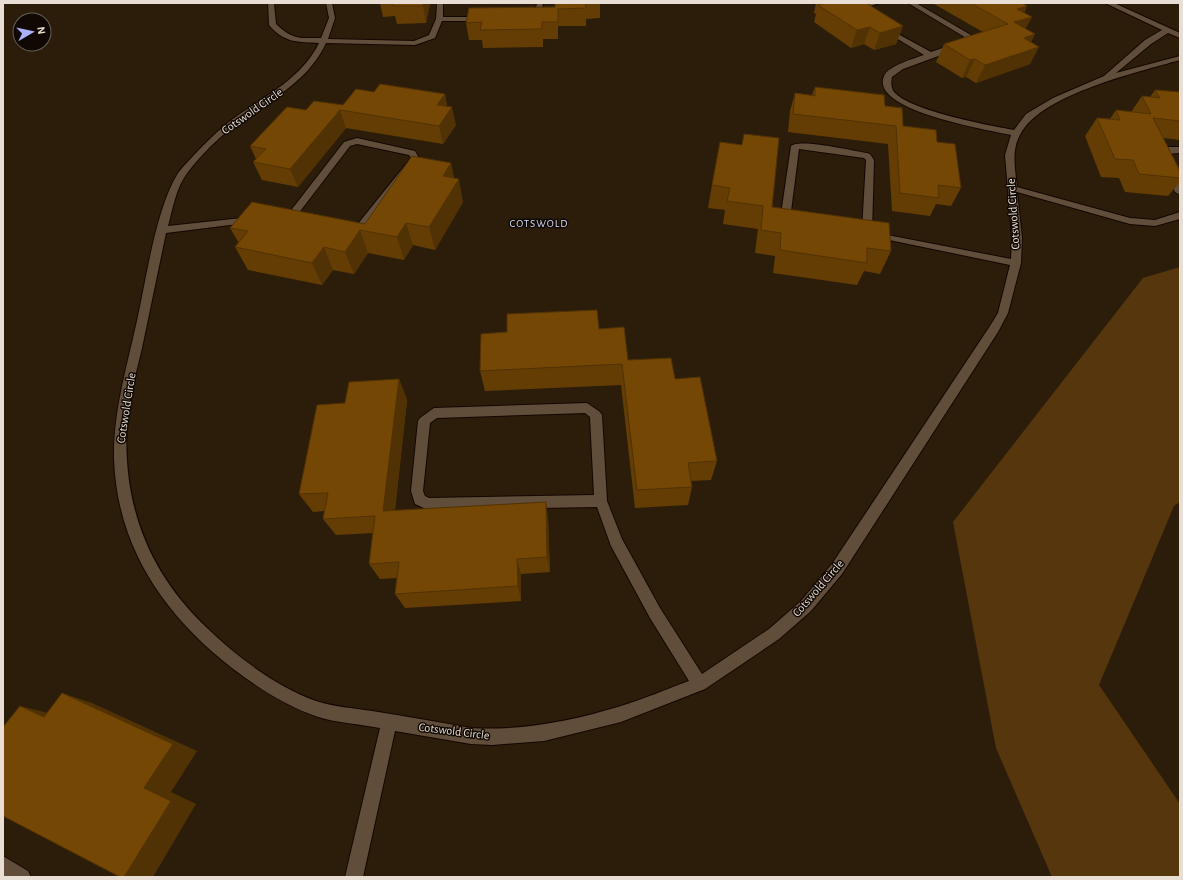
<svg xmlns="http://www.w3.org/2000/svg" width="1183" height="880" font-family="'Alegreya Sans',sans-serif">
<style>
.green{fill:#56360d}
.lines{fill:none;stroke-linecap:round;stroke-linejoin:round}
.minor-casing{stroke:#140600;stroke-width:2}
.minor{fill:#604e3b;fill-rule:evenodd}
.wall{fill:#643d04}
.shaded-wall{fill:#513204}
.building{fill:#744705;stroke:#513204}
.labels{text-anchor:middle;stroke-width:3;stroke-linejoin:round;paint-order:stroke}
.far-neighbourhood-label{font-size:11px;letter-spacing:1px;fill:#d8dbf8;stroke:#0f0803}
.street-label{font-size:12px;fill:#e8ded3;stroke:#0f0803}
</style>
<rect width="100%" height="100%" fill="#2c1d0b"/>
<!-- green -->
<path class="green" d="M1180 267V502L1174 506 1099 685 1180 804V877H1052L996 748 953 522 1143 278Z"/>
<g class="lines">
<defs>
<path id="minor" d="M268 3H274L276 24C293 40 299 38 321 38L329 18 326 3H332L335 18 328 39 414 41 429 35 436 19 437 3H443V17H482L485 19 482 21H442L435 38 415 45 326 43C308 83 266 102 233 127 217 139 200 156 188 172 176 187 173 208 168 226L251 217 256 220 254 222 166 233C158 271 150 310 142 348 137 370 128 400 127 422 122 503 147 571 207 628 237 657 275 686 316 701 334 707 353 708 372 711 405 716 438 722 471 728 522 731 572 721 621 706 644 699 667 689 689 681L650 618 611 546 597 507 428 510 415 504 411 491 418 421 420 418 434 408 587 403 600 412 602 415 607 501 622 539 660 608 702 674 769 629 801 601 832 564 990 326 998 313 1010 265 870 236 867 237 785 224 780 221 791 146C799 138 854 151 867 153 871 154 872 157 874 160L872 232 1011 259 1012 238 1005 155 1011 135C990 130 869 111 884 76 888 66 915 58 924 55L883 30V28H887L931 52 968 39 908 3H916L976 38 974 43 903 69 892 77C891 82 891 88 894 92 911 111 987 125 1014 130L1026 114 1053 98 1104 76 1145 40 1162 30 1105 3H1114L1180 33V38L1168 33 1151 44 1116 73 1180 56V60C1138 72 1043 94 1021 133 1011 149 1015 168 1017 187L1130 218 1155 220 1180 212V219L1155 226 1130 224 1017 192 1022 238 1021 263 1008 313 998 332 842 574 811 611 779 639 705 689 621 722 544 741 492 745 471 744 395 731 363 877H345L380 728C359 724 338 723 318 717 286 706 258 688 232 668 164 615 117 547 114 459 113 411 128 363 138 316 147 275 156 209 178 173 183 166 190 160 196 153 205 143 215 134 225 125 258 99 300 82 319 43 298 42 284 43 269 25ZM799 149 864 158 866 160 862 230 790 219ZM585 413 590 417 594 495 429 498 425 496 423 491 430 423 437 418Z
M537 3H543L541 15 533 19H529V17L535 14Z
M869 3H879L861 10 860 13 855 12 856 8Z
M357 138 415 151 419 158 363 230C338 237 312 226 289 217L287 215 289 213 344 142ZM357 144 409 155 411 158 357 225 334 226 298 214 350 146Z
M1166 147H1180V153L1166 154 1180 183V195L1175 192 1157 153Z
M3 856 28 871 31 877H6L3 875Z"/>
</defs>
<!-- minor casing -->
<use href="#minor" class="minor-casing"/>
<!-- minor -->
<use href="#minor" class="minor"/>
</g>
<!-- wall -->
<path class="wall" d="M380 3H430L426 23 397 24 395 16 383 17Z
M555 3H600V18L586 19V26H558V39H543V47L483 48 482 40H469L466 23 555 7Z
M816 3H866L903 26 896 44 874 50 864 44 851 48 814 22 816 14 814 13Z
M935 3H1022L1027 6 1024 13 1032 17 1025 29 1035 34 1031 42 1030 64 976 83 966 77 962 78 936 62 944 44 983 32 934 4Z
M815 87 885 106 903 126 937 142 961 188 951 206 936 204 930 216 892 211 888 144 788 132 790 111 795 93 812 95Z
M1155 90 1180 92V140L1163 138 1180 171V182L1168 196 1125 192 1119 178 1101 177 1085 136 1097 118 1110 119 1116 110 1131 112 1142 96 1150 97Z
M374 92 445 94 447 106 456 125 443 144 346 128 298 187 262 180 253 162 256 159 250 146 306 110 343 105Z
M744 134 772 207 891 251 880 274 864 271 857 285 773 273 775 256 755 253 758 229 723 224 725 210 708 208 712 185 742 145Z
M451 163 454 178 463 202 435 250 413 245 404 260 368 253 354 274 333 270 322 285 248 270 235 247 239 243 230 228 365 224Z
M599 329 628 360 675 379 717 461 711 480 691 481 692 487 688 505 635 508 621 385 485 391 480 371Z
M399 379 407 400 395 510 548 519 550 572 521 574V601L405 608 395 594 397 578 380 579 369 564 373 533 336 535 323 519 324 511 313 512 299 494Z"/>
<!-- shaded-wall -->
<path class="shaded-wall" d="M423 3H430L426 23 423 6Z
M1027 6 1020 20 1032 17 1022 34 1005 40 1017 9Z
M903 26 896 44 874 50 880 33Z
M870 27 864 44 851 48 857 30Z
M1035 34 1026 51 1039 47 1030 64 976 83 985 65 1024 38Z
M975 59 966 77 962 78 970 60Z
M445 94 448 112 437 105Z
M452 107 456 125 443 144 439 126Z
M340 110 346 128 298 187 290 169Z
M451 163 455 184 459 179 463 202 435 250 429 227 443 176Z
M406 223 413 245 404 260 397 237Z
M360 230 368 253 354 274 345 252Z
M324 247 333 270 322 285 312 263Z
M399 379 407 400 393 528 383 511Z
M546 502 548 519 550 572 547 557Z
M517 559 521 574V601L518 586Z
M62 693 92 703 197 751 171 792 196 804 153 877H124L144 788Z
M20 706 52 714 44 717Z"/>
<!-- building -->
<path class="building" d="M394 3H423V6H393Z
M555 3H585L586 8 558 9V22H542V29L480 30 482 22 466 23 469 8 555 7Z
M825 3H866L903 26 880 33 870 27 857 30 818 5Z
M971 3H1022L1027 6 1017 9 1032 17 1014 22 1035 34 1024 38 1039 47 985 65 975 59 970 60 944 44 1008 24Z
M380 84 445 94 437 105 452 107 439 126 340 110 290 169 253 162 266 149 250 146 287 107 306 110 314 101 343 105 356 89 374 92Z
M815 87 884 95 885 106 902 108 903 126 936 130 937 142 955 144 961 188 938 185 939 198 900 193 896 126 793 114 795 93 815 96Z
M1155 90 1180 92V121L1153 118 1180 171V178L1139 174 1133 160 1115 159 1097 118 1120 120 1116 110 1151 114 1142 96 1160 98Z
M744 134 779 138 772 207 889 223 891 251 867 248V263L780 250 781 233 761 230 763 206 727 201 730 188 712 185 720 142 742 145Z
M412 156 451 163 443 176 459 179 429 227 406 223 397 237 360 230 345 252 324 247 312 263 235 247 248 231 230 228 252 202 365 224Z
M597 310 599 329 624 327 628 360 671 358 675 379 700 377 717 461 688 463 692 487 637 490 622 364 480 371 481 334 507 332V314Z
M399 379 383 511 546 502 547 557 517 559 518 586 395 594 399 562 369 564 375 516 323 519 328 493 299 494 317 405 345 403 349 382Z
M62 693 173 744 144 788 171 801 124 877H120L3 816V727L20 706 44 717Z"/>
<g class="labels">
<!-- far-neighbourhood labels -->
<g class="far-neighbourhood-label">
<text x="539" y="227">COTSWOLD</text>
</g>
<!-- street labels -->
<g class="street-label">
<text transform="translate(252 111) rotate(-35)" y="4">Cotswold Circle</text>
<text transform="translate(1013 214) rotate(-94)" y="4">Cotswold Circle</text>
<text transform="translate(126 408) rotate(-81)" y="4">Cotswold Circle</text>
<text transform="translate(818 588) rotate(-49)" y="4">Cotswold Circle</text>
<text transform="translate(454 731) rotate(7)" y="4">Cotswold Circle</text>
</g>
</g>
<!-- border -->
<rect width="1183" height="880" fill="none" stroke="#e8ded3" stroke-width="8"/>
<!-- north arrow -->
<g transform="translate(32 32) rotate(81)"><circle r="19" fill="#0f0803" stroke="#665e56"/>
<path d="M0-3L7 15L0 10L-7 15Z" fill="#acaffb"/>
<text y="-6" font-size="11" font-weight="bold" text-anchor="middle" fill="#e8ded3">N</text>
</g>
</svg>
